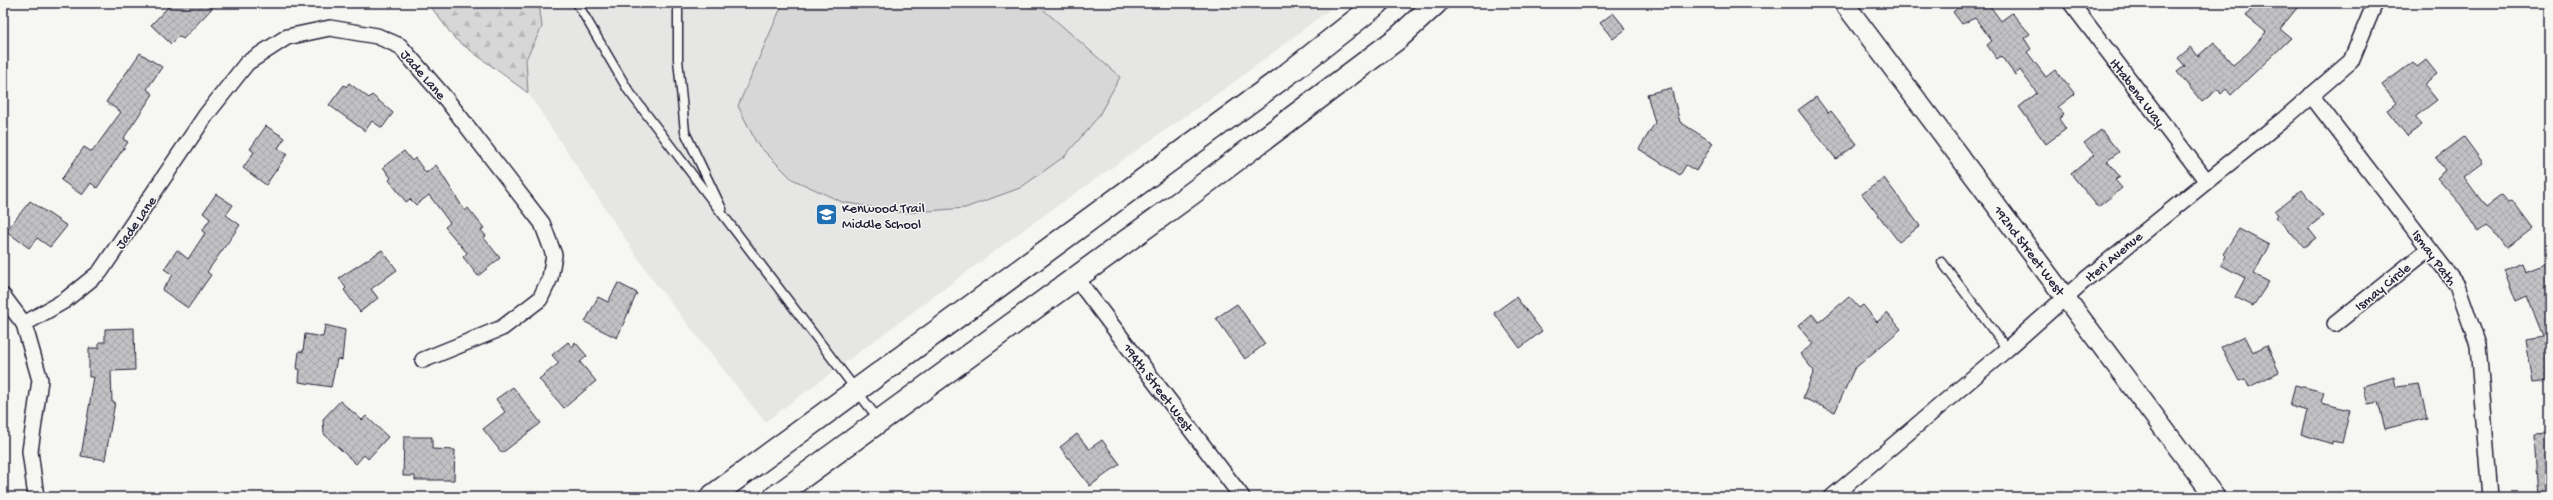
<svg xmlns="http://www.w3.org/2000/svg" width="2553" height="500" font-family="'Gochi Hand',sans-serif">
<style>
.built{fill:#e6e6e4}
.grass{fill:#d7d7d7;stroke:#7c7c89}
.forest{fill:url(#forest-firs);stroke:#7c7c89}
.building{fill:url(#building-cross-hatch);stroke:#22223b}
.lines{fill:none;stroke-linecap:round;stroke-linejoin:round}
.service-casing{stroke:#22223b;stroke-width:11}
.minor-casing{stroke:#22223b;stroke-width:18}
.tertiary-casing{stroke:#22223b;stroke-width:22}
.secondary-casing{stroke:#22223b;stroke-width:25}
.service{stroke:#f6f6f2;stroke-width:8}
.minor{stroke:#f6f6f2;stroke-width:15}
.tertiary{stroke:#f6f6f2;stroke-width:19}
.secondary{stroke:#f6f6f2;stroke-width:22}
.labels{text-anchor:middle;stroke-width:3;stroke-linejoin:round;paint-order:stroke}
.street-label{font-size:14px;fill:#22223b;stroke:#f6f6f2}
.poi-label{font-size:14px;fill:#22223b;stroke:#f6f6f2;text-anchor:start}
</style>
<defs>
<pattern id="forest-firs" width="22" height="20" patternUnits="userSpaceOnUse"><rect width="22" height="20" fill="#d7d7d7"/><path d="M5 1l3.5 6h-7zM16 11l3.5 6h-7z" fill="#b8b8b9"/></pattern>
<pattern id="building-cross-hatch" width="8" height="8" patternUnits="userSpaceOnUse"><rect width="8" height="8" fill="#c2c2c4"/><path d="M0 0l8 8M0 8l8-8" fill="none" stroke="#a6a6a9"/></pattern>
</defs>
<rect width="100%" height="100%" fill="#f6f6f2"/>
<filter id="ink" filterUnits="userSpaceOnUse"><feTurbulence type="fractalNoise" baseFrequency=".025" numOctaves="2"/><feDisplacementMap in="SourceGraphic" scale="8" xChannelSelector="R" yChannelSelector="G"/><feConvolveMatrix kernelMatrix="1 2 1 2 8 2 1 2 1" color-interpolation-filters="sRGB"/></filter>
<g filter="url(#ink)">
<!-- built -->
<path class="built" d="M539 3H1338L1237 80 1030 225 765 422 652 279 528 93 526 59 542 27Z"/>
<!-- grass -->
<path class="grass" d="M783 3H1036L1120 77 1098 117 1065 156 1020 188 965 208 904 213 842 202 792 179 757 144 738 106Z"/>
<!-- forest -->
<path class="forest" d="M428 3H539L542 27 526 59 528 93 455 39Z"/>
<!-- building -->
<path class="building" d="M172 3H217L183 39 179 36 171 44 151 25Z
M1963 3H1995L1990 6 2001 21 2012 13 2030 34 2024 38 2031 49 2027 52 2046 77 2055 70 2075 94 2058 107 2064 114 2059 119 2066 129 2046 144 2019 107 2037 93 2020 70 2015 75 2001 56 1997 59 1987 45 1992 41 1975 18 1962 24 1953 12Z
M2256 3H2301L2280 29 2291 38 2231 95 2226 89 2221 94 2218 89 2202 102 2177 72 2185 66 2178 58 2191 47 2198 56 2214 42 2233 65 2249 52 2266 32 2246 16Z
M1613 13 1626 29 1613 39 1600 23Z
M140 53 162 67 147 89 153 94 123 139 128 142 97 188 91 183 82 195 61 180 84 147 92 152 121 112 106 102Z
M2426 60 2437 74 2424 84 2437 100 2415 117 2422 125 2407 136 2387 110 2396 103 2382 85 2413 62 2417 67Z
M349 83 369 98 372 95 393 113 382 128 372 121 365 131 329 105 344 85 346 87Z
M1671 88 1680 122 1713 143 1696 171 1686 165 1680 175 1639 149 1655 123 1647 94Z
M1816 97 1828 113 1831 111 1857 144 1836 159 1798 110Z
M266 126 285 138 278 148 287 154 266 185 243 168 254 152 250 149Z
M2101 130 2119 152 2107 161 2120 177 2115 180 2122 188 2098 207 2071 174 2094 155 2084 143Z
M2464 137 2483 163 2464 177 2486 207 2502 195 2508 202 2512 200 2533 228 2507 248 2498 236 2486 226 2478 232 2461 205 2437 178 2445 170 2436 158Z
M404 151 412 161 415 158 426 173 436 165 465 211 468 208 484 228 481 230 486 236 484 238 500 258 478 276 463 257 467 253 445 227 450 223 429 195 416 205 410 199 406 202 389 180 391 178 383 167Z
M1884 178 1920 226 1899 242 1862 194Z
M2302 190 2323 216 2308 228 2316 238 2304 247 2276 217 2278 215 2275 211Z
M216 194 233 205 226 215 240 225 207 272 211 275 188 308 162 290 173 275 164 269 177 250 188 259 205 233 202 231 210 219 203 213Z
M30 201 67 226 50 247 37 238 29 248 6 231Z
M2239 229 2269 245 2254 274 2269 282 2253 306 2235 297 2245 278 2221 265 2226 256 2223 254Z
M382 250 397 270 371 289 378 298 360 312 344 290 346 288 339 278Z
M2550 262V381L2533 383 2526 339 2543 336 2527 296 2516 301 2504 270 2522 263 2525 272Z
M618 283 637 293 617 338 585 322 598 297 608 302Z
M1516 297 1542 331 1520 348 1494 313Z
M1849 297 1859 308 1863 305 1877 322 1887 313 1901 329 1854 369 1835 412 1803 398 1814 371 1800 354 1813 344 1798 326 1812 314 1819 322Z
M1237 304 1265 344 1245 359 1216 318Z
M325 325 345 330 342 360 337 359 331 387 299 382 300 369H297L299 351 303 352 305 334 323 337Z
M134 328 135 370 111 371 112 402H115L105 460 81 456 94 377H89V348H99V342H105V329Z
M2245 336 2253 352 2267 345 2279 372 2249 387 2245 379 2239 381 2221 347Z
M568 342 573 347 575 342 587 356 580 362 596 381 564 408 539 379 559 363 552 355Z
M2394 377 2396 387 2419 384 2427 418 2385 429 2378 402 2368 404 2363 386Z
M2295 385 2324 392 2321 403 2350 410 2342 443 2332 441V444L2301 434 2307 411 2290 406Z
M513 387 541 423 502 453 483 429 505 412 496 399Z
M340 401 362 420 366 416 388 437 368 459 364 455 356 464 324 434 323 419Z
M1077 434 1089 449 1102 440 1120 464 1090 486 1060 447Z
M2550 434V497H2537L2533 435Z
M404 437H432V449L455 450 454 480H415V476H403Z"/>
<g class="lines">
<defs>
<path id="service" d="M577 3 628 90 879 420
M678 3V59L685 132 722 209
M1942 262 2007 349"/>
<path id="minor" d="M2071 3 2206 180
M2311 95 2457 285 2478 345 2490 497
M1076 278 1242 497
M3 296 24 324 40 380 30 451 36 497
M24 324 64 301 100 272 206 115 247 63 287 37 330 28 377 36 400 46 446 99 542 223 554 255 550 278 540 299 502 328 423 360
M2335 324 2429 249
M1832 497 2007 349 2086 279 2284 119 2351 61 2375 3"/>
<path id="tertiary" d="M1844 3 2215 497"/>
<path id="secondary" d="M711 497 1289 73 1378 3
M775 497 1191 194 1398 38 1436 3"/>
</defs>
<!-- service casing -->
<use href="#service" class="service-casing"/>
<!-- minor casing -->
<use href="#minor" class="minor-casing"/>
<!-- tertiary casing -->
<use href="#tertiary" class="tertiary-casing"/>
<!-- secondary casing -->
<use href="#secondary" class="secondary-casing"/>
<!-- service -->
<use href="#service" class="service"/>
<!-- minor -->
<use href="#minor" class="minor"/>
<!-- tertiary -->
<use href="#tertiary" class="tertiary"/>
<!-- secondary -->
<use href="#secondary" class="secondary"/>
</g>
</g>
<!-- icons -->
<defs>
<symbol id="school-square" viewBox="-11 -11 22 22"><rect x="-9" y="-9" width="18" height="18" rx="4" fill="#1f6fb2" stroke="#f6f6f2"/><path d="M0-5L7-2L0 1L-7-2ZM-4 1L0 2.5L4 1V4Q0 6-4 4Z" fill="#fff"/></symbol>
</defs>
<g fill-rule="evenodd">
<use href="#school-square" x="814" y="202" width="25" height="25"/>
</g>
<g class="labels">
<!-- street labels -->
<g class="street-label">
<text transform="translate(424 74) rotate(49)" y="5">Jade Lane</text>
<text transform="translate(2138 92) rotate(53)" y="5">Ittabena Way</text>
<text transform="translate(135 222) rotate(-55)" y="5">Jade Lane</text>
<text transform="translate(2030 250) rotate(53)" y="5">192nd Street West</text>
<text transform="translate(2113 256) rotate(-40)" y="5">Iteri Avenue</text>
<text transform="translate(2435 257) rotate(54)" y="5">Ismay Path</text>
<text transform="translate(2382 286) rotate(-39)" y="5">Ismay Circle</text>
<text transform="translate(1159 387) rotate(53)" y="5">194th Street West</text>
</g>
<!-- poi labels -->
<g class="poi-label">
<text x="842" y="212">Kenwood Trail<tspan x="842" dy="16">Middle School</tspan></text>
</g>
</g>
<!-- margin -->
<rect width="2553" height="500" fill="none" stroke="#f6f6f2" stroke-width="16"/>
<rect x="8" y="8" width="2537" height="484" fill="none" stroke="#22223b" stroke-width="1.5" filter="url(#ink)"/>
</svg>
